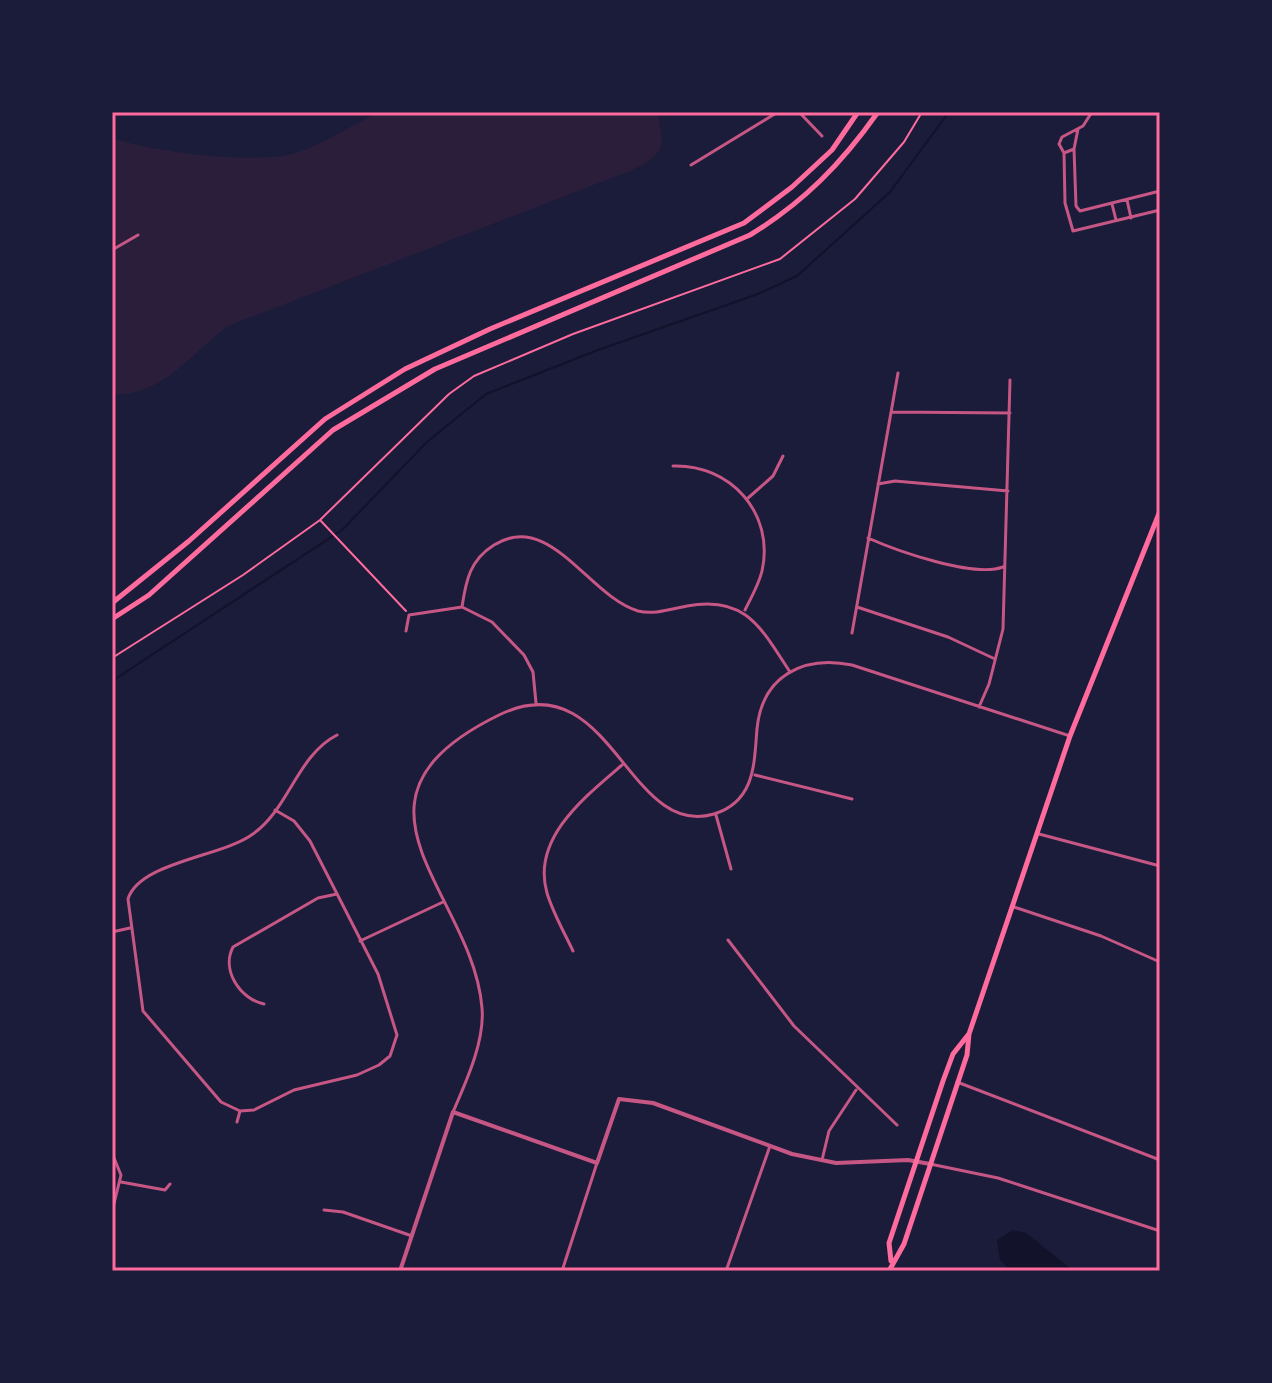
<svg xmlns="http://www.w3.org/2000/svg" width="1272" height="1383" font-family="Poppins,sans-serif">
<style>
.green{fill:#2a1e3b}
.water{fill:#12122b}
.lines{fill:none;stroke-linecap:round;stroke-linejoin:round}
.stream{stroke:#12122b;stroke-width:2}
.path{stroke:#ff6b9d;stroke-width:2}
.minor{stroke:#c65784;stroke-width:3}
.tertiary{stroke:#c65784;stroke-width:4}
.secondary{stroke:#ff6b9d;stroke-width:5}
.primary{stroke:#ff6b9d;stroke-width:5}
.neatline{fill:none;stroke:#ff6b9d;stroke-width:3}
</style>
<rect width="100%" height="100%" fill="#1b1b3a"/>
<!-- green -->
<path class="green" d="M380 112H658C664 149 666 154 630 171L228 326C191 353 165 395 112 395V138C153 152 255 165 296 153 324 144 353 124 380 112Z"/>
<!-- water -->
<path class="water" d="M1013 1230 1026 1233 1074 1271H1010L1000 1260 997 1240Z"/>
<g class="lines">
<!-- stream -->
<path class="stream" d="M112 681 342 530 427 442 486 394 598 350 758 294 797 276 890 192 949 112"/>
<!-- path -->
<path class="path" d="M320 520 406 611
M112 658 243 575 320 520 449 394 474 376 573 334 780 259 855 199 904 142 922 112"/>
<!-- minor -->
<path class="minor" d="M799 112 822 136
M1159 112 1160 114
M1078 129 1074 149 1064 153 1059 144 1062 137 1083 126 1092 112
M1074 149 1076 206 1080 211 1160 191
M1064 153 1065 203 1073 231 1160 210
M691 165 778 112
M1127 200 1131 218
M1112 204 1116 220
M112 250 138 235
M892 412 1010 413
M673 466C730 464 775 513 762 571 759 584 751 598 745 610
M878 484 895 481 1008 491
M748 498 773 476 783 456
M868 538C897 551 974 578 1003 567
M462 607C466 580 470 560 494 545 550 510 588 596 638 611 654 615 671 609 687 606 746 595 761 628 790 672
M857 607 948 637 995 659
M406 631 409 615 462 607 492 622 524 655 533 672 536 703
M852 633 898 373
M979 707 989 684 1003 629 1010 380
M755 775 852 799
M275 810 294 821 310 841 378 974 397 1035 390 1056 379 1065 357 1075 294 1090 254 1110 240 1111 221 1102 143 1011 128 899C139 863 218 857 250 836 289 811 296 756 337 735
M716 815 731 869
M1039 834 1160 866
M1014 907 1101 936 1160 962
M112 932 130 928
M728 940 794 1026 897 1125
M360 941 443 902
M573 951C564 932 553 913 547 893 531 838 586 796 622 765
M264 1004C240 999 221 970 233 947L318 898 337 894
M957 1082 1160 1160
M453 1112C466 1082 485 1041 482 1008 473 892 323 801 499 715 611 660 627 840 714 814 756 801 754 762 757 729 762 676 803 655 852 665L1070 736
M237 1122 240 1111
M112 1153 121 1175 112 1212
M822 1160 829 1131 856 1090
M930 1164 998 1178 1160 1231
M121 1182 165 1190 170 1184
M324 1210 343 1212 412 1236
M562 1271 597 1163
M726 1271 770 1146"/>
<!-- tertiary -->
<path class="tertiary" d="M400 1271 453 1112 597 1163 619 1099 653 1103 792 1154 836 1163 908 1160 930 1164"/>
<!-- secondary -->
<path class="secondary" d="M891 1261 889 1243 943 1081 953 1054 968 1035
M889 1271 904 1244 967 1055 969 1034 1070 736 1160 511"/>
<!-- primary -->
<path class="primary" d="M112 603 189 541 325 419 405 369 490 329 744 223 792 187 832 150 858 112
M112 619 149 595 333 430 435 369 750 235C804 202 842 163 878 112"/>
</g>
<!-- border -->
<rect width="1272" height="1383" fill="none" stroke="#1b1b3a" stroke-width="228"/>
<rect x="114" y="114" width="1044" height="1155" class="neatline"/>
</svg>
